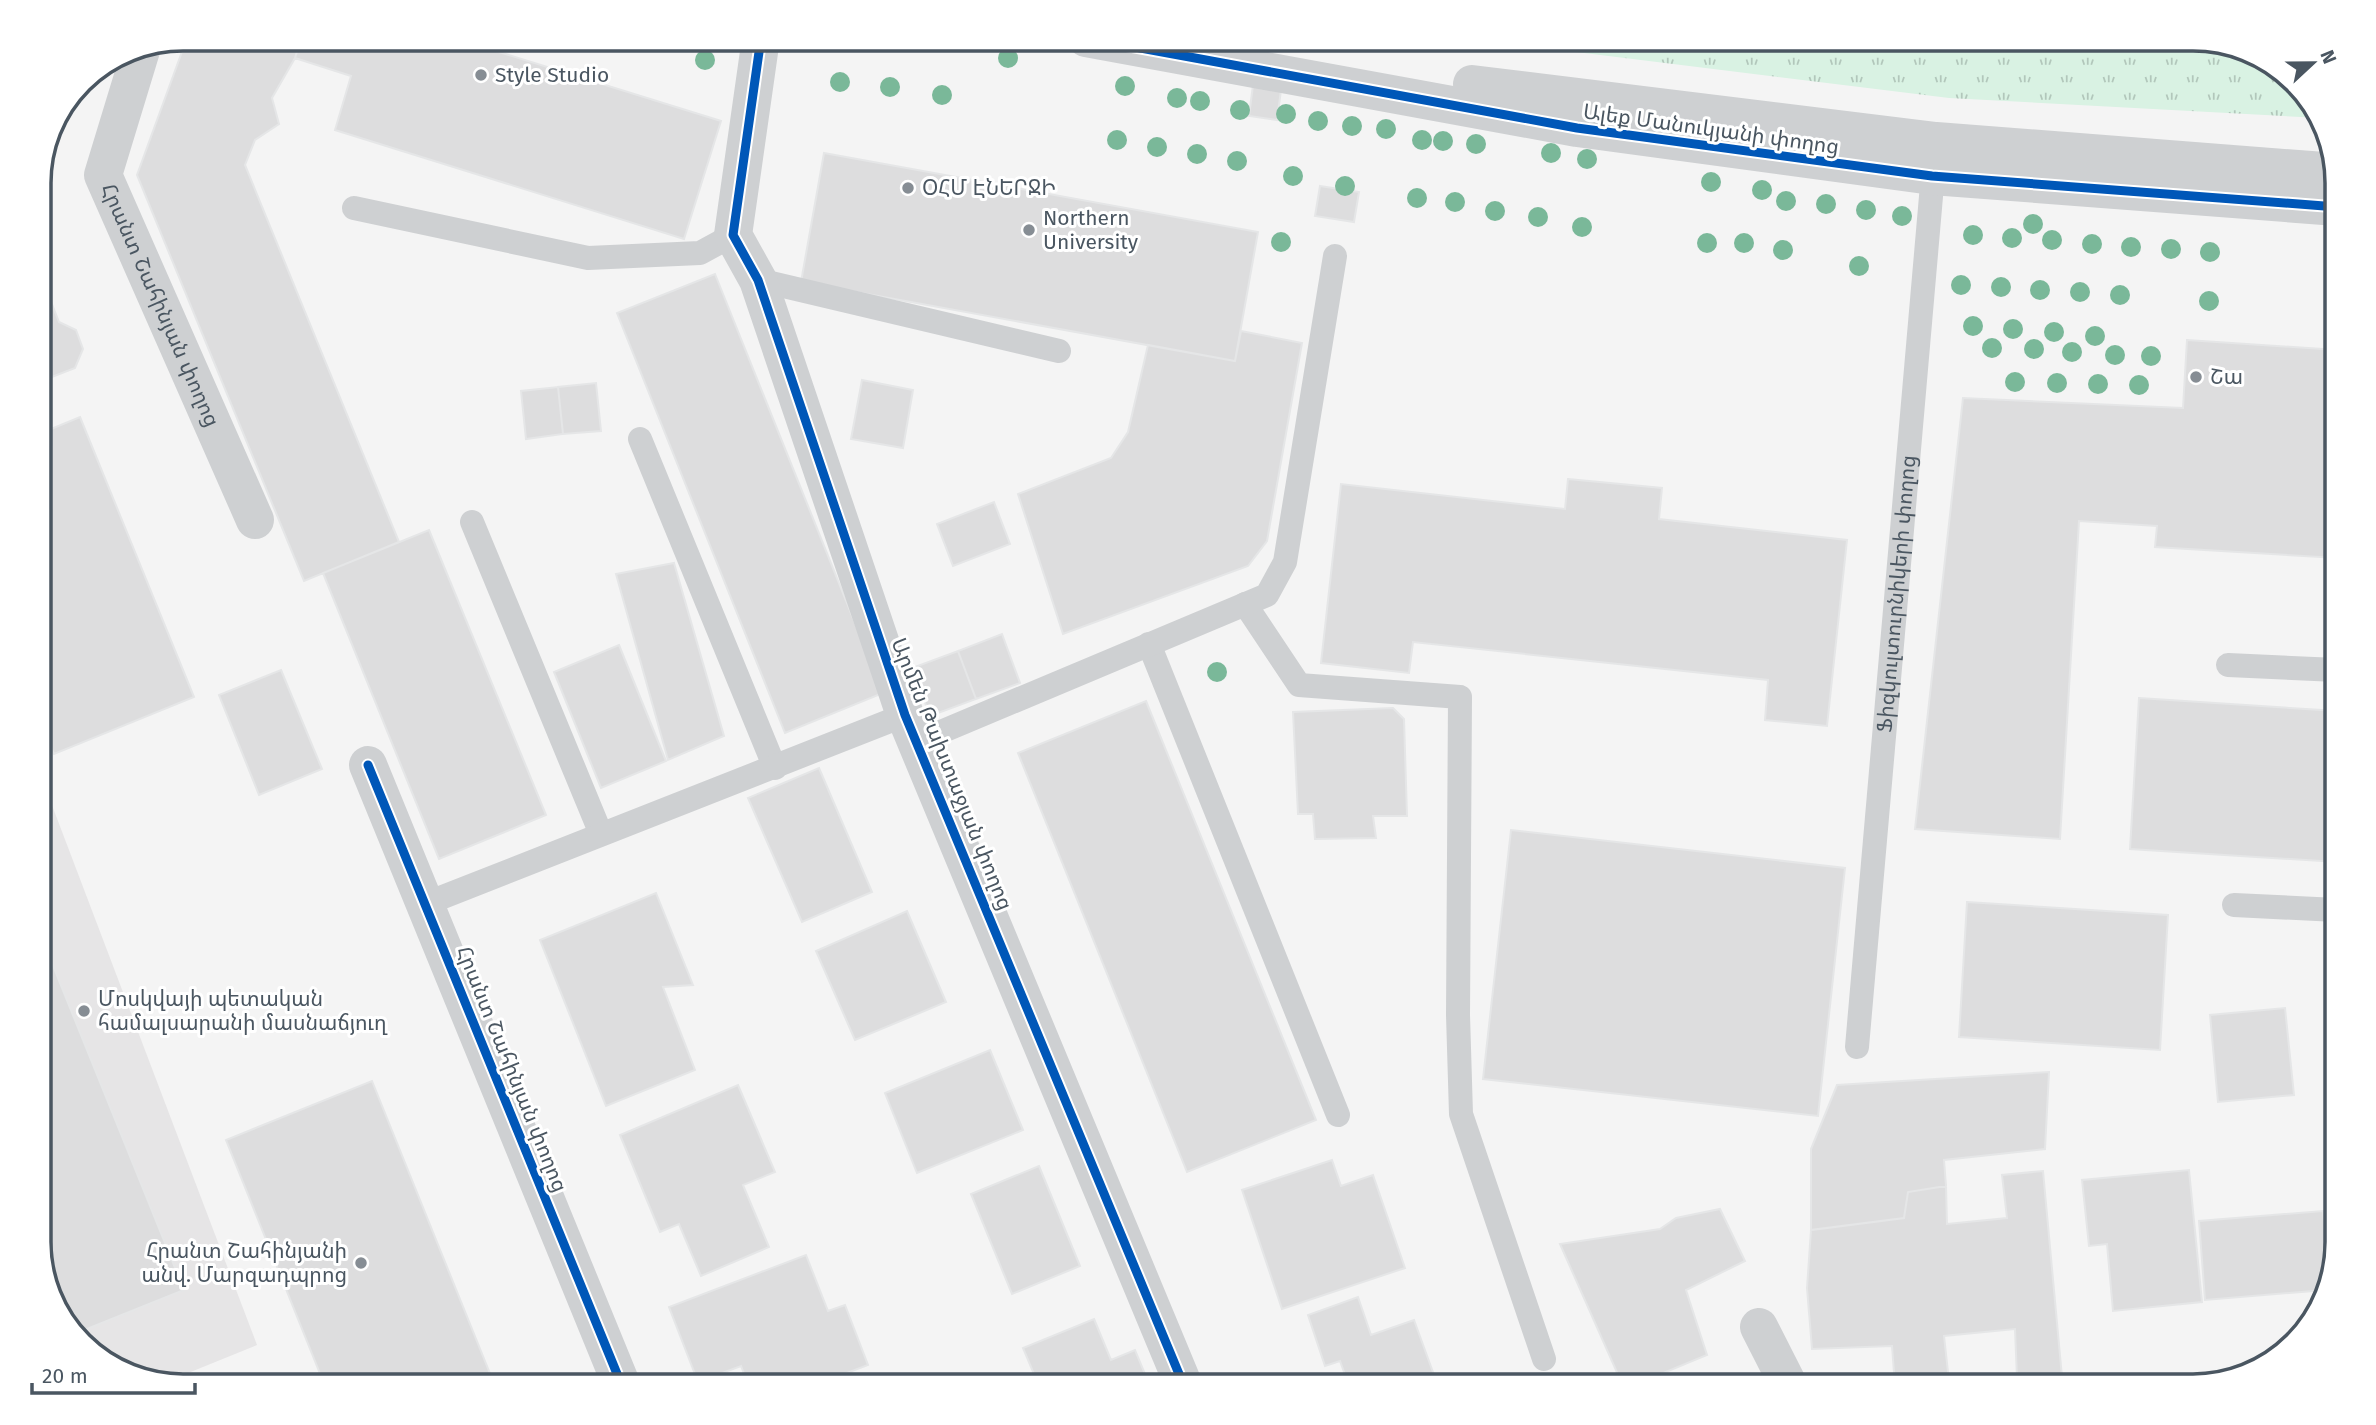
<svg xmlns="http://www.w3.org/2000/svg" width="2376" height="1425" font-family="'Fira Sans','Noto Sans Armenian',sans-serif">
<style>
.education{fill:#e6e5e6}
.park{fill:url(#park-tufts)}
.building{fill:#ddddde;stroke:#e5e6e7;stroke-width:2}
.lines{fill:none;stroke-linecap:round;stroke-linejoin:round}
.service{stroke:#ced0d2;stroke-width:24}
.minor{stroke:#ced0d2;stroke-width:38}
.tertiary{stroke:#ced0d2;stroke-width:38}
.cycleway-casing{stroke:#fff;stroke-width:13}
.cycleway{stroke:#0057b8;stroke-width:9}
.tree{fill:#7ab899}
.poi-dot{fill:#868d94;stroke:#fff;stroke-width:2.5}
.labels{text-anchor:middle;stroke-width:6;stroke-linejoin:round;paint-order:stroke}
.poi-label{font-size:21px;fill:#4a5661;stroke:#fff;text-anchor:start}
.street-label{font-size:21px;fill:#4a5661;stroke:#fff}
.rim{fill:none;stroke:#4a5661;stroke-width:3.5}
</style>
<defs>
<pattern id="park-tufts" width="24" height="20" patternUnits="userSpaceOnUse" patternTransform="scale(1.75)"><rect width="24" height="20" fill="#d9f2e3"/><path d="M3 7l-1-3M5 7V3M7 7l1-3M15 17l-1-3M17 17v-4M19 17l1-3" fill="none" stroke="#b2c7bb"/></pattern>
</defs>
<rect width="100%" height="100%" fill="#f4f4f4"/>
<!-- education -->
<path class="education" d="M39 771 257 1345 166 1382 110 1367 58 1315 39 1251Z"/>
<!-- park -->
<path class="park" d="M1505 39H2193L2266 58 2318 110 2320 118 1949 98 1560 50Z"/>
<!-- building -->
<path class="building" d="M187 38H301L295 58 272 98 279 124 255 140 245 165 399 542 304 581 137 175Z
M301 38H454L721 121 684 239 335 130 351 76 295 58Z
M1253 85 1281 90 1277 120 1249 116Z
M824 153 1258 232 1235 361 801 282Z
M1320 186 1359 192 1354 222 1315 216Z
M39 271 59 322 76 330 83 349 75 368 39 382Z
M715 274 883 693 785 733 617 313Z
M1241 331 1302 343 1267 541 1248 566 1063 634 1018 494 1111 458 1128 432 1148 345 1235 361Z
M2187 340 2337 350V558L2155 547 2157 526 2079 521 2060 839 1915 829 1963 398 2183 408Z
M862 380 913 390 903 448 851 439Z
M596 383 601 431 563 434 558 387Z
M558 387 563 434 526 439 521 391Z
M80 417 194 697 54 754 39 716V434Z
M1568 479 1662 488 1659 519 1847 540 1827 726 1765 720 1768 680 1413 642 1409 673 1321 663 1341 484 1565 509Z
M994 502 1010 544 953 566 937 524Z
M429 530 546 815 439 859 323 573Z
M674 563 724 736 668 760 616 574Z
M1002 634 1020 683 976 699 958 651Z
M619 645 666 761 601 788 554 672Z
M958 651 976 699 930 716 912 668Z
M281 670 322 769 259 795 219 695Z
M2139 698 2337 711V862L2130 849Z
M1146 701 1316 1120 1187 1172 1018 753Z
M1393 708 1404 719 1407 816H1373L1376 838 1315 839 1313 814H1298L1293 712Z
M819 768 872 892 802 922 748 798Z
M1511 830 1845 868 1818 1116 1483 1079Z
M656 893 693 985 663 987 695 1070 606 1106 540 940Z
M1967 902 2168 915 2160 1050 1959 1037Z
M907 911 946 1002 855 1040 816 951Z
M39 931 184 1290 77 1333 58 1315 39 1251Z
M2285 1008 2294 1095 2218 1102 2210 1015Z
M990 1050 1023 1130 917 1173 885 1093Z
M2049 1072 2045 1149 1944 1160 1946 1186 1908 1192 1904 1218 1811 1230V1149L1837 1085Z
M372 1081 495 1386H325L226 1140Z
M738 1085 775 1172 743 1185 769 1247 701 1276 679 1224 660 1232 620 1135Z
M1332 1160 1341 1186 1373 1175 1405 1268 1282 1309 1242 1190Z
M1039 1166 1080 1266 1012 1294 971 1194Z
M2189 1170 2202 1302 2113 1311 2107 1244 2089 1246 2082 1180Z
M2043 1171 2062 1377 2017 1378 2015 1329 1944 1336 1949 1381 1909 1386H1895L1892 1346 1812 1349 1807 1288 1811 1230 1904 1218 1908 1192 1946 1186 1947 1224 2007 1218 2002 1175Z
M1720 1209 1745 1261 1686 1290 1707 1355 1632 1386H1623L1560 1244 1660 1229 1676 1218Z
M2323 1211 2329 1275 2325 1290 2205 1300 2199 1221Z
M806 1255 828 1311 845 1305 868 1365 813 1386H749L741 1366 698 1382 669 1307Z
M1358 1297 1371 1335 1414 1320 1438 1386H1349L1340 1361 1325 1366 1308 1315Z
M1094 1319 1111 1360 1135 1350 1150 1386H1039L1023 1348Z"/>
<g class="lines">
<!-- service -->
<g class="service">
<path d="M354 208 588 258 700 253 733 235"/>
<path d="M758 280 1059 351"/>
<path d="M640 439 775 768"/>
<path d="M472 522 601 834"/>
<path d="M1245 604 1299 685 1460 697 1458 1015 1461 1114 1544 1359"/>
<path d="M1149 644 1338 1115"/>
<path d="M2228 665 2337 670"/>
<path d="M917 742 1267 595 1285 562 1335 256"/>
<path d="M425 904 905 715"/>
<path d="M2234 905 2337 910"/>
<path id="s1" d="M1857 1047 1934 162"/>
</g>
<!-- minor -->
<g class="minor">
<path d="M761 38 733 235 758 280 905 715 1184 1386"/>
<path id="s2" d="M142 47 103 175 255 520"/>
<path d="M368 765 622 1386"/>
<path d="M1759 1327 1789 1386"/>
</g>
<!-- tertiary -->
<path class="tertiary" d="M1086 38 1577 128 1932 176 2337 207
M1472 84 1936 141 2337 172"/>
<defs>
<path id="cycleway" d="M761 38 733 235 758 280 905 715 1184 1386
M1086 38 1577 128 1932 176 2337 207
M368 765 622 1386"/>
</defs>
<!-- cycleway casing -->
<use href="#cycleway" class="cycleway-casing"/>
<!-- cycleway -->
<use href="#cycleway" class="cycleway"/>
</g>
<!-- trees -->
<g class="tree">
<circle cx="1008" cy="58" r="10"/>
<circle cx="705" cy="60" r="10"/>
<circle cx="840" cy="82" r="10"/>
<circle cx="1125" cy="86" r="10"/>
<circle cx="890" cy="87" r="10"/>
<circle cx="942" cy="95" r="10"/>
<circle cx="1177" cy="98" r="10"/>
<circle cx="1200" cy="101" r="10"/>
<circle cx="1240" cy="110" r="10"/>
<circle cx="1286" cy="114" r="10"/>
<circle cx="1318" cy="121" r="10"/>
<circle cx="1352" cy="126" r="10"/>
<circle cx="1386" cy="129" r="10"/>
<circle cx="1117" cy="140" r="10"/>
<circle cx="1422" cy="140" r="10"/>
<circle cx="1443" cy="141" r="10"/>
<circle cx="1476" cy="144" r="10"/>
<circle cx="1157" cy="147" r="10"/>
<circle cx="1551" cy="153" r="10"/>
<circle cx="1197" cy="154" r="10"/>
<circle cx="1587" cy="159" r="10"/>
<circle cx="1237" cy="161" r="10"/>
<circle cx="1293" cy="176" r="10"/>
<circle cx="1711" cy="182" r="10"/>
<circle cx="1345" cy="186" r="10"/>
<circle cx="1762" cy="190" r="10"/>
<circle cx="1417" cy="198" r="10"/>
<circle cx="1786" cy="201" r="10"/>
<circle cx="1455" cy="202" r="10"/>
<circle cx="1826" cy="204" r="10"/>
<circle cx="1866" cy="210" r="10"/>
<circle cx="1495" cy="211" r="10"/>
<circle cx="1902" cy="216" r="10"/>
<circle cx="1538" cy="217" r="10"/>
<circle cx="2033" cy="224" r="10"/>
<circle cx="1582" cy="227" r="10"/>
<circle cx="1973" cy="235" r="10"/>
<circle cx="2012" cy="238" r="10"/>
<circle cx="2052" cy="240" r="10"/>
<circle cx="1281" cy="242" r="10"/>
<circle cx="1707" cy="243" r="10"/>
<circle cx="1744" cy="243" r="10"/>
<circle cx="2092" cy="244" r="10"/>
<circle cx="2131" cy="247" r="10"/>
<circle cx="2171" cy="249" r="10"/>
<circle cx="1783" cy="250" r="10"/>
<circle cx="2210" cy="252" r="10"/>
<circle cx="1859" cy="266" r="10"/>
<circle cx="1961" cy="285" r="10"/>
<circle cx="2001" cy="287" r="10"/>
<circle cx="2040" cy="290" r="10"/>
<circle cx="2080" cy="292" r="10"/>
<circle cx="2120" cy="295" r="10"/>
<circle cx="2209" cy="301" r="10"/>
<circle cx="1973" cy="326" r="10"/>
<circle cx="2013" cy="329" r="10"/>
<circle cx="2054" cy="332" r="10"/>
<circle cx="2095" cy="336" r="10"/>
<circle cx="1992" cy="348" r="10"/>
<circle cx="2034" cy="349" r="10"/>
<circle cx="2072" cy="352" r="10"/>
<circle cx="2115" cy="355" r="10"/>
<circle cx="2151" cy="356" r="10"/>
<circle cx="2015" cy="382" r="10"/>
<circle cx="2057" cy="383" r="10"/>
<circle cx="2098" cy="384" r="10"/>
<circle cx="2139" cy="385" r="10"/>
<circle cx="1217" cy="672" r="10"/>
</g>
<!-- markers -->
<g class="poi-dot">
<circle cx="481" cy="75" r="7"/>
<circle cx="908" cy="188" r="7"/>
<circle cx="1029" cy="230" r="7"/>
<circle cx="2196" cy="377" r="7"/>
<circle cx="84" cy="1011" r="7"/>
<circle cx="361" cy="1263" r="7"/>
</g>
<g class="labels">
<!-- poi labels -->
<g class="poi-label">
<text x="495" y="82">Style Studio</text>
<text x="922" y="195">ՕՀՄ ԷՆԵՐՋԻ</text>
<text x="1043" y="225">Northern<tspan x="1043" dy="24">University</tspan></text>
<text x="2210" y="384">Շա</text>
<text x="98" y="1006">Մոսկվայի պետական<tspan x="98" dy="24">համալսարանի մասնաճյուղ</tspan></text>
<text x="347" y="1258" text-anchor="end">Հրանտ Շահինյանի<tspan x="347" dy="24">անվ. Մարզադպրոց</tspan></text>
</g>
<!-- street labels -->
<g class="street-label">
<text transform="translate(1711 129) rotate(8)" y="7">Ալեք Մանուկյանի փողոց</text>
<text dy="7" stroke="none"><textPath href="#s2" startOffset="276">Հրանտ Շահինյան փողոց</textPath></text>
<text dy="7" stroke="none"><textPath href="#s1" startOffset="455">Ֆիզկուլտուրնիկերի փողոց</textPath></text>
<text transform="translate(952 774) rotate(68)" y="7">Արմեն Թախտաջյան փողոց</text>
<text transform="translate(512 1069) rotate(68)" y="7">Հրանտ Շահինյան փողոց</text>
</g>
</g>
<!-- crop -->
<path d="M0 0H2376V1425H0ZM183 51H2193A132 132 0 0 1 2325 183V1242A132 132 0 0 1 2193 1374H183A132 132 0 0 1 51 1242V183A132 132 0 0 1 183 51Z" fill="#fff" fill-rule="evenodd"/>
<path class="rim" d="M183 51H2193A132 132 0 0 1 2325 183V1242A132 132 0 0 1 2193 1374H183A132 132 0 0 1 51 1242V183A132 132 0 0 1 183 51Z"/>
<!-- north arrow -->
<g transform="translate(2313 63) rotate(68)" stroke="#ffffff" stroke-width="5" paint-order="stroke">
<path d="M0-5L12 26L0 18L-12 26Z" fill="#4a5661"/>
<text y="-10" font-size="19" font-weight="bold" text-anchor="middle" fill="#4a5661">N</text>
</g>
<!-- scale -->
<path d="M32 1383v10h163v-10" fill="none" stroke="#4a5661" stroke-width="3.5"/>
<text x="42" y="1383" font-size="21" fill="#4a5661" stroke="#ffffff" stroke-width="5" paint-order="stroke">20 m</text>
</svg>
